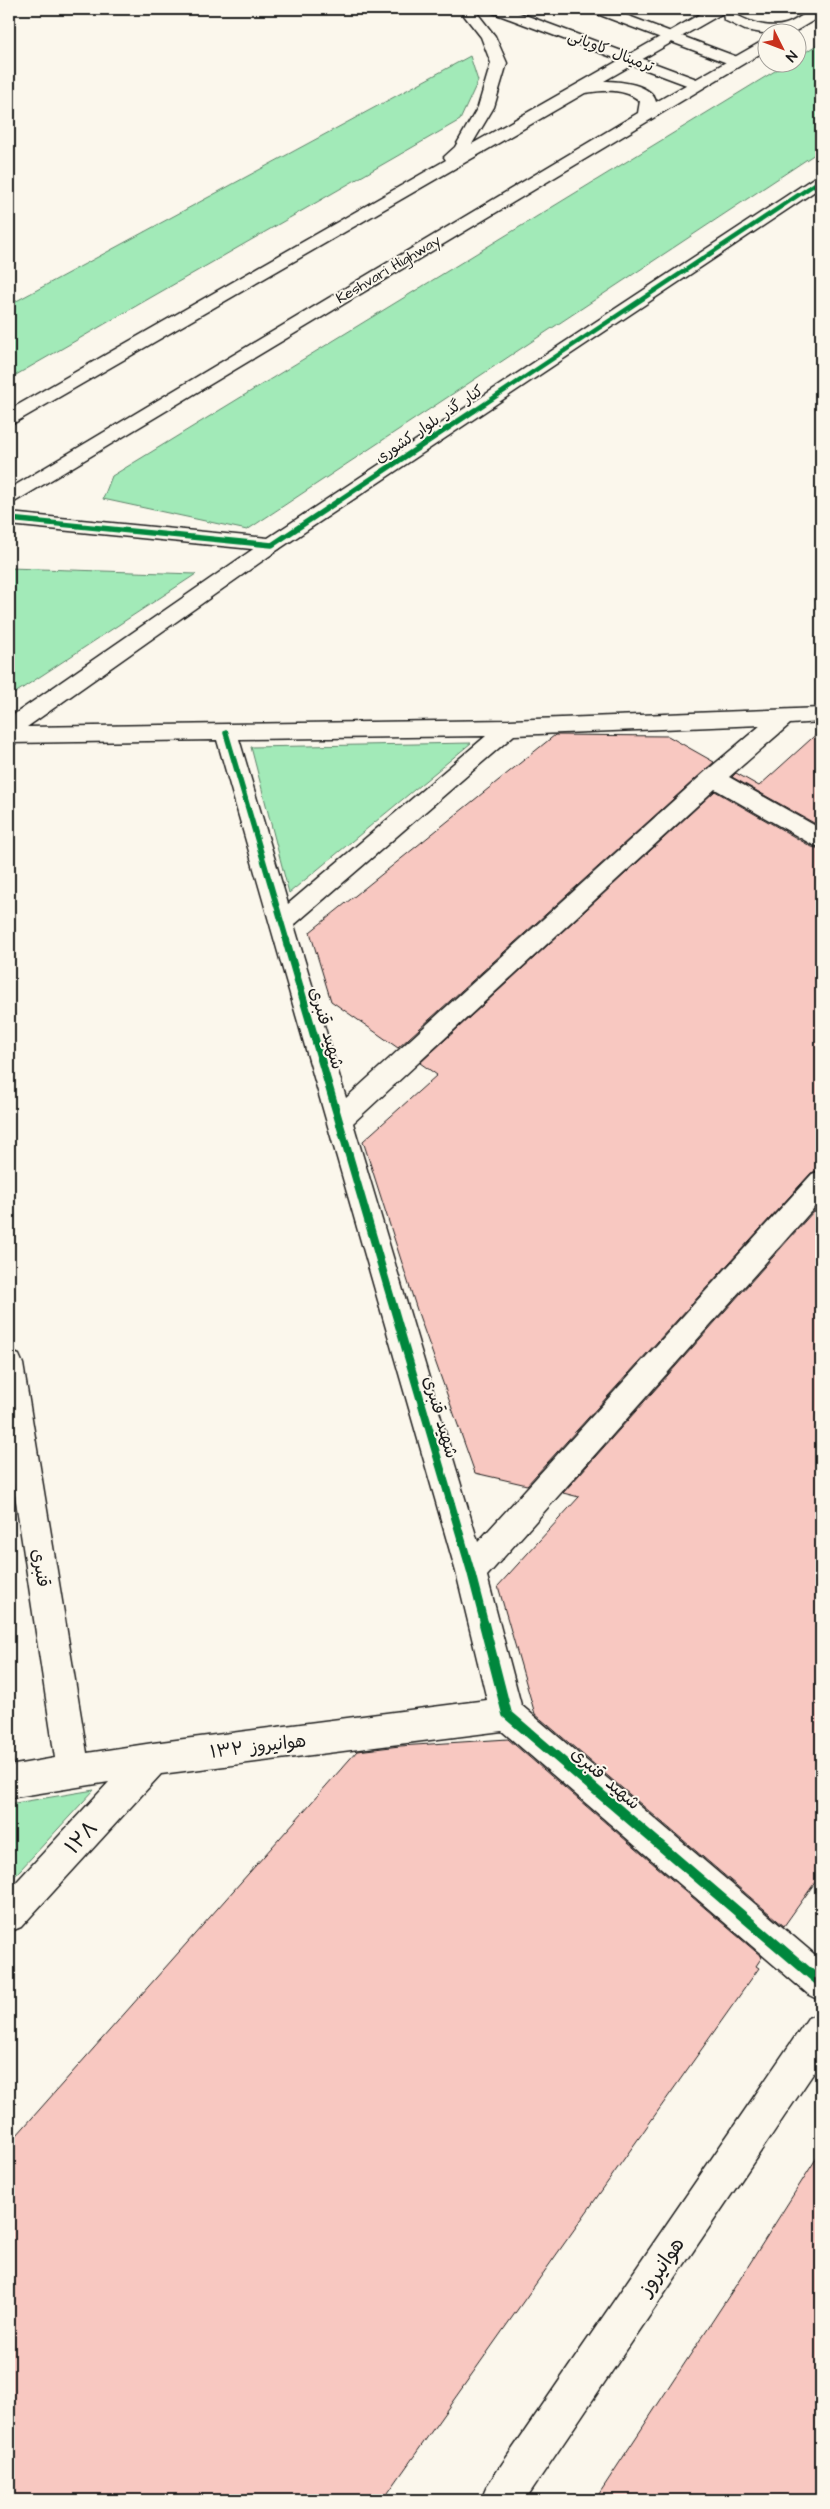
<svg xmlns="http://www.w3.org/2000/svg" width="830" height="2509" font-family="'Architects Daughter','Playpen Sans Arabic',sans-serif">
<style>
.green{fill:#a2eab8;stroke:#5f836a}
.building{fill:#f8c8c1;stroke:#1c1c1c}
.lines{fill:none;stroke-linecap:round;stroke-linejoin:round}
.service-casing{stroke:#1c1c1c;stroke-width:3}
.minor-casing{stroke:#1c1c1c;stroke-width:3}
.tertiary-casing{stroke:#1c1c1c;stroke-width:3}
.trunk-casing{stroke:#1c1c1c;stroke-width:3}
.service{fill:#fbf7ec;fill-rule:evenodd}
.minor{fill:#fbf7ec;fill-rule:evenodd}
.tertiary{fill:#fbf7ec;fill-rule:evenodd}
.trunk{fill:#fbf7ec;fill-rule:evenodd}
.cycleway-far3-casing{stroke:#fbf7ec;stroke-width:6}
.cycleway-far2-casing{stroke:#fbf7ec;stroke-width:8}
.cycleway-far1-casing{stroke:#fbf7ec;stroke-width:11}
.cycleway-casing{stroke:#fbf7ec;stroke-width:13}
.cycleway-far3{stroke:#00873e;stroke-width:4.5}
.cycleway-far2{stroke:#00873e;stroke-width:5.5}
.cycleway-far1{stroke:#00873e;stroke-width:8}
.cycleway{stroke:#00873e;stroke-width:10}
.labels{text-anchor:middle;stroke-width:4;stroke-linejoin:round;paint-order:stroke}
.far-street-label{font-size:15px;fill:#1c1c1c;stroke:#fbf7ec}
.street-label{font-size:18px;fill:#1c1c1c;stroke:#fbf7ec}
.near-street-label{font-size:21px;fill:#1c1c1c;stroke:#fbf7ec}
</style>
<rect width="100%" height="100%" fill="#fbf7ec"/>
<filter id="ink" filterUnits="userSpaceOnUse"><feTurbulence type="fractalNoise" baseFrequency=".02" numOctaves="2"/><feDisplacementMap in="SourceGraphic" scale="10" xChannelSelector="R" yChannelSelector="G"/><feConvolveMatrix kernelMatrix="1 2 1 2 8 2 1 2 1" color-interpolation-filters="sRGB"/></filter>
<g filter="url(#ink)">
<!-- green -->
<path class="green" d="M821 42V150L247 530 103 499 112 476 788 63 798 62V57Z
M470 56 478 81 460 120 9 379V305Z
M9 568 196 574 9 697Z
M471 743 289 893 251 747Z
M94 1790 9 1882V1804Z"/>
<!-- building -->
<path class="building" d="M821 730V827L732 777 736 773 759 786Z
M555 735 668 736 714 762 398 1048 331 1001 310 932Z
M715 791 812 847 821 849V1169L811 1173 527 1485 475 1473 417 1310 363 1141 437 1075 420 1063Z
M821 1203V1874L784 1926 535 1714 498 1586 579 1497 563 1493Z
M508 1739 762 1957 756 1966 759 1968 383 2500H9V2144L357 1751 400 1746Z
M821 2151V2500H595L740 2279Z"/>
<g class="lines">
<defs>
<path id="service" d="M489 9H509L702 81 705 84 697 89 692 87 491 12Z
M590 9H610L740 58 743 61 740 64H730L592 12Z"/>
<path id="minor" d="M272 539 279 541 282 545 279 549 27 727 509 720 821 708V722L790 724 729 777 821 829V847L813 845 715 789 353 1123 478 1542 812 1174 821 1171V1200L487 1576 521 1705 821 1960V2001L809 1995 502 1731 161 1774 21 1927 9 1932V1890L109 1782 9 1798V1766L55 1758 9 1455V1351L19 1355 23 1364 87 1753 153 1743 487 1700 456 1572 217 740 9 743V718L265 541ZM761 725 705 772 346 1098 294 925 514 735ZM486 736 288 904 239 739Z
M821 2013V2062L525 2500H481L487 2486 808 2018Z"/>
<path id="tertiary" d="M821 175V187L279 549 272 551 9 525V513L268 538 815 177Z"/>
<path id="trunk" d="M459 9H474L495 36 507 63 494 107 472 144 709 9H738L737 15C750 23 771 29 786 24 799 20 807 9 821 9V16L794 32 768 34 745 30 724 20 723 13 604 81C620 81 652 84 656 102L768 38V49L16 501 9 503V489L638 113 640 101C624 88 605 90 585 93L16 422 9 424V410L446 160 444 157 455 147 478 107 491 63 481 37Z"/>
</defs>
<!-- service casing -->
<use href="#service" class="service-casing"/>
<!-- minor casing -->
<use href="#minor" class="minor-casing"/>
<!-- tertiary casing -->
<use href="#tertiary" class="tertiary-casing"/>
<!-- trunk casing -->
<use href="#trunk" class="trunk-casing"/>
<!-- service -->
<use href="#service" class="service"/>
<!-- minor -->
<use href="#minor" class="minor"/>
<!-- tertiary -->
<use href="#tertiary" class="tertiary"/>
<!-- trunk -->
<use href="#trunk" class="trunk"/>
<defs>
<path id="cycleway-far3" d="M474 411 821 180"/>
<path id="cycleway-far2" d="M9 519 272 545 475 410
M226 733 287 941"/>
<path id="cycleway-far1" d="M286 940 471 1572 485 1626"/>
<path id="cycleway" d="M484 1624 507 1714 821 1983"/>
</defs>
<!-- cycleway-far3 casing -->
<use href="#cycleway-far3" class="cycleway-far3-casing"/>
<!-- cycleway-far2 casing -->
<use href="#cycleway-far2" class="cycleway-far2-casing"/>
<!-- cycleway-far1 casing -->
<use href="#cycleway-far1" class="cycleway-far1-casing"/>
<!-- cycleway casing -->
<use href="#cycleway" class="cycleway-casing"/>
<!-- cycleway-far3 -->
<use href="#cycleway-far3" class="cycleway-far3"/>
<!-- cycleway-far2 -->
<use href="#cycleway-far2" class="cycleway-far2"/>
<!-- cycleway-far1 -->
<use href="#cycleway-far1" class="cycleway-far1"/>
<!-- cycleway -->
<use href="#cycleway" class="cycleway"/>
</g>
</g>
<g class="labels">
<!-- far-street labels -->
<g class="far-street-label">
<text transform="translate(611 51) rotate(21)" y="5">ترمینال کاویانی</text>
<text transform="translate(388 269) rotate(-31)" y="5">Keshvari Highway</text>
<text transform="translate(429 424) rotate(-34)" y="5">کنار گذر بلوار کشوری</text>
</g>
<!-- street labels -->
<g class="street-label">
<text transform="translate(327 1028) rotate(74)" y="6">شهید قنبری</text>
<text transform="translate(441 1417) rotate(74)" y="6">شهید قنبری</text>
<text transform="translate(41 1568) rotate(81)" y="6">قنبری</text>
<text transform="translate(258 1746) rotate(-7)" y="6">هوانیروز ۱۳۲</text>
<text transform="translate(606 1778) rotate(41)" y="6">شهید قنبری</text>
</g>
<!-- near-street labels -->
<g class="near-street-label">
<text transform="translate(81 1837) rotate(-47)" y="7">۱۲۸</text>
<text transform="translate(661 2266) rotate(-56)" y="7">هوانیروز</text>
</g>
</g>
<!-- margin -->
<rect width="830" height="2509" fill="none" stroke="#fbf7ec" stroke-width="30"/>
<rect x="15" y="15" width="800" height="2479" fill="none" stroke="#1c1c1c" stroke-width="2" filter="url(#ink)"/>
<!-- north arrow -->
<g transform="translate(782 48) rotate(132)"><circle r="24" fill="#fbf7ec" stroke="#a29f99"/>
<path d="M0-4L9 19L0 12L-9 19Z" fill="#c8321e"/>
<text y="-8" font-size="14" font-weight="bold" text-anchor="middle" fill="#1c1c1c">N</text>
</g>
</svg>
